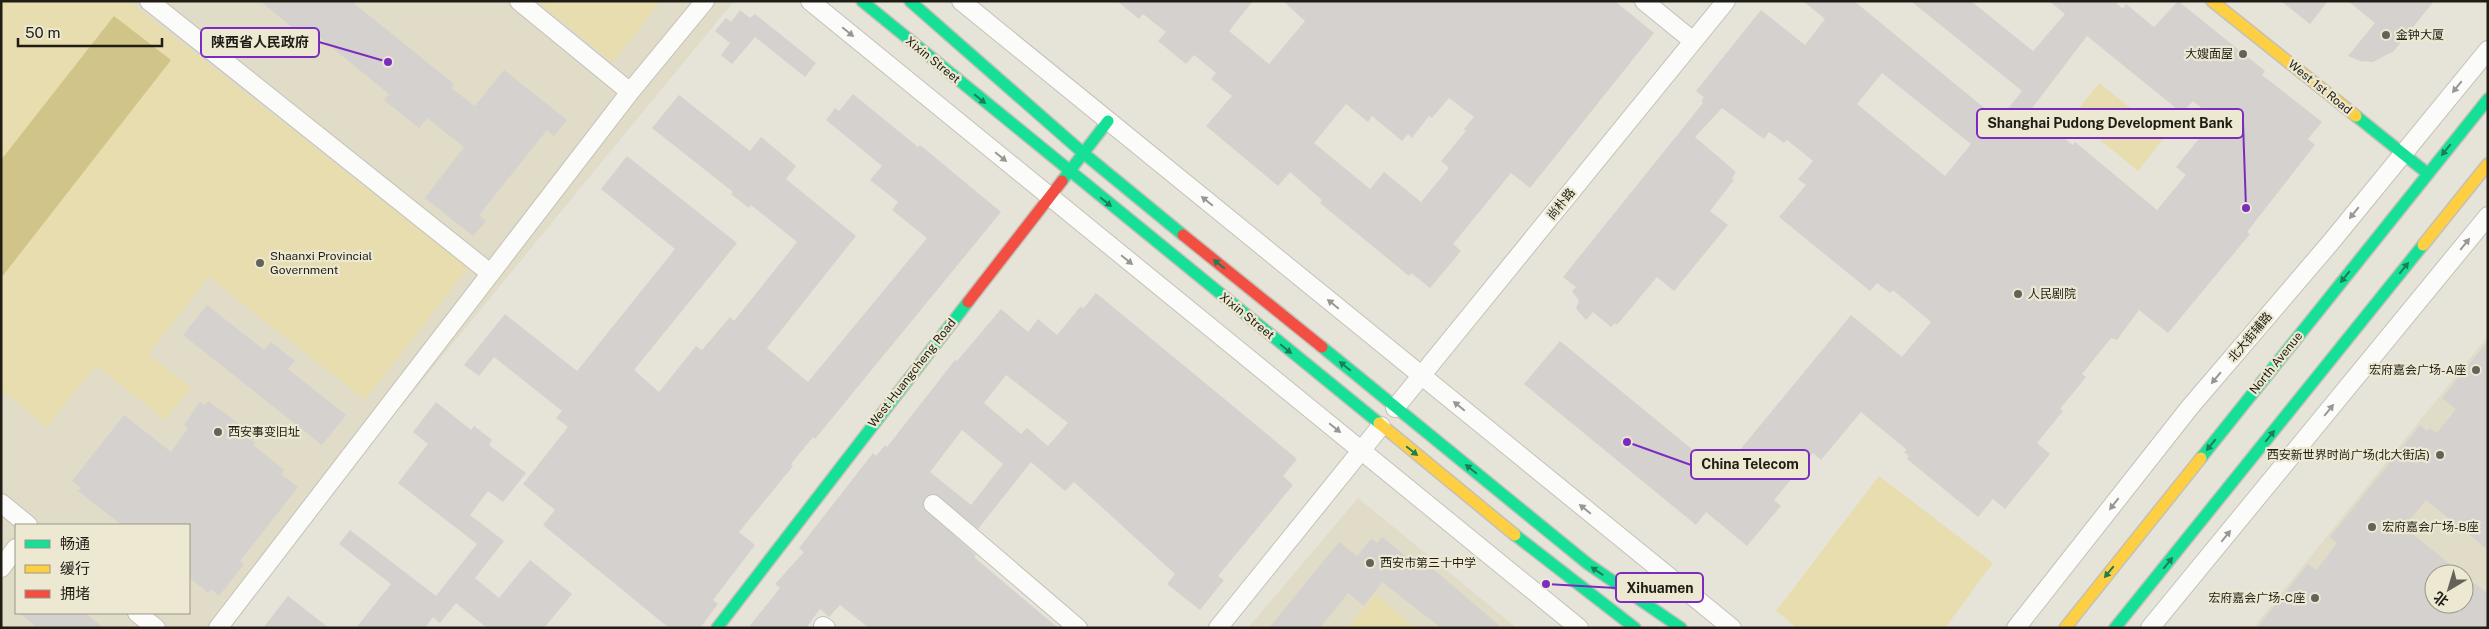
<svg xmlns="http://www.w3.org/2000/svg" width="2489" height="629" font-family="'Public Sans','Noto Sans SC',sans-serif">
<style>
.built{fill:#e0dcc7;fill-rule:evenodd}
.green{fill:#e8ddae}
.water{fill:#d0c489}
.building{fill:#d4d1cf;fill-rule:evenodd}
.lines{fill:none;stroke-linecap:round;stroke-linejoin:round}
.street-casing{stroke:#c3c1b7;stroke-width:20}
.fast-casing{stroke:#c3c1b7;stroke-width:14}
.slow-casing{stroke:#c3c1b7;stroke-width:14}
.jam-casing{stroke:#c3c1b7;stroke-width:14}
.street{stroke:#fbfbf9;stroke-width:18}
.fast{stroke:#16e098;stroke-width:11}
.slow{stroke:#ffcf43;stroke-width:11}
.jam{stroke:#f24e42;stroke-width:11}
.oneway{fill:#989792}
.oneway2{fill:#1a7e56}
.poi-dot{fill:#656359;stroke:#ece8d2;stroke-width:2}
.labels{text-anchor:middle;stroke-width:4.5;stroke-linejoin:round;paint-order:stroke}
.poi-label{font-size:12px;fill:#1f1d15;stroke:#ece8d2;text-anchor:start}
.street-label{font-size:12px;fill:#1f1d15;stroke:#ece8d2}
.leader{fill:none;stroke:#7b2cbf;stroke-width:2}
.callout-dot{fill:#7b2cbf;stroke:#ece8d2;stroke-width:2}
.callout{fill:#ece8d2;stroke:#7b2cbf;stroke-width:2}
.callout-label{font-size:14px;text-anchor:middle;font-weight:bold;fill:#1f1d15}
</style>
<rect width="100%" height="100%" fill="#e6e4d8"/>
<!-- built -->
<path class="built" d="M1 1H734L219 628H1ZM16 525H189V613H16Z
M2488 336V628H2253ZM2434 574H2464V604H2434Z
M1358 498 1517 628H1248Z"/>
<!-- green -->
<path class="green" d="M1 1H128L468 268 365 400 209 277 148 354 191 388 165 420 96 365 47 427 1 390Z
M537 1H661L613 62Z
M2099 83 2166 136 2138 171 2072 117Z
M1879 476 1993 563 1945 628H1797L1776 611Z
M1375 594 1415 628H1344L1351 624Z"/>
<!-- water -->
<path class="water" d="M114 16 171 60 1 278V160Z"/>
<!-- building -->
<path class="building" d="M260 1H351L454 84 451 88 475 106 504 70 567 120 554 136 547 130 479 215 486 221 473 236 425 198 464 147 427 118 419 128 384 100 389 94 313 32 308 40Z
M1117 1H1253L1229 31 1269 64 1305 21 1283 1H1615L1654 33 1530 188 1511 173 1453 244 1461 251 1430 288 1411 273 1409 276 1320 203 1322 200 1290 172 1278 186 1206 126 1232 96 1211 79 1216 73 1194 55 1186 64 1158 41 1166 32 1143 14 1139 19ZM1449 98 1474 117 1464 129 1466 131 1441 161 1449 168 1421 202 1384 172 1370 189 1314 143 1346 104 1368 122 1372 116 1402 141 1408 134 1412 138 1429 116 1432 118Z
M1803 1H1854L1999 120 2022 91 1911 1H1971L2033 51 2065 14 2049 1H2114L2123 9 2126 4 2154 27 2178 1 2265 71 2262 75 2322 122 2308 139 2315 145 2247 232 2250 234 2173 327 2168 333 2139 310 2117 340 2111 338 2082 374 2086 377 2060 409 2063 411 2037 443 2050 454 2005 509 1993 499 1978 517 1907 459 1909 456 1904 452 1907 450 1861 412 1821 460 1813 453 1774 500 1781 506 1747 546 1706 512 1696 525 1524 384 1560 341 1721 473 1851 315 1902 357 1931 322 1893 290 1890 293 1877 283 1870 291 1779 217 1806 185 1798 179 1813 161 1787 140 1784 143 1769 132 1764 139 1722 108 1695 137 1736 172 1732 178 1734 180 1710 211 1728 225 1674 291 1657 277 1617 325 1614 323 1611 327 1593 312 1586 320 1578 311 1576 308 1579 301 1572 291 1576 287 1563 277 1703 103 1701 101 1704 97 1696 91 1761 10 1805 45 1825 19ZM2087 36 2182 113 2193 101 2215 119 2176 167 2186 175 2157 210 2075 142 2073 145 2030 111ZM1882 73 1971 144 1945 176 1857 104Z
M2281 1H2328L2310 24Z
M2348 1H2434L2394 51 2373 62 2360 61 2348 56 2375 23Z
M740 10 750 18 755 14 816 63 805 77 755 37 732 64 721 55 730 43 715 31 726 18 731 22Z
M853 94 918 147 920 145 1001 212 815 439 813 437 791 464 793 466 739 532 755 545 713 600 718 604 700 628H669L543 525 555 510 523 484 568 427 556 418 562 411 494 357 479 376 464 365 505 314 577 371 675 249 601 189 627 156 737 243 634 370 659 392 696 346 702 350 730 317 734 321 797 242 751 205 749 208 731 194 733 192 652 128 679 95 750 151 761 137 796 166 786 179 856 236 767 348 808 382 927 238 892 210 898 202 870 180 882 166 826 120 835 108 839 111Z
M1096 293 1297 459 1283 476 1293 485 1218 576 1224 580 1200 610 1167 584 1175 574 1074 482 1065 491 1031 462 978 529 935 494 925 497 923 507 976 555 974 557 1058 628H869L840 605 829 617 820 609 806 628H748L780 588 775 584 804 552 799 548 873 453 876 456 885 445 887 447 955 360 957 361 1001 309 1028 332 1038 319 1057 335 1081 306 1083 309ZM1006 375 1068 423 1048 446 1027 428 1021 434 984 403ZM962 430 1003 464 971 505 930 472Z
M207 305 264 350 271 342 295 361 288 369 346 415 322 445 183 335Z
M2488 341V550L2426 500 2404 527 2462 574H2434V604H2464V575L2488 594V628H2257L2308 564 2316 570 2319 567 2337 543 2330 537 2420 425 2427 431 2430 428 2437 433 2456 409 2442 398Z
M208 401 256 436 252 441 255 443 253 445 284 470 281 474 298 487 240 561 244 564 219 596 211 589 208 593 189 577V525H122L78 491 81 488 72 481 124 415 171 452 188 428 184 425 200 402 204 405Z
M436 402 471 430 474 426 492 440 489 445 526 473 503 502 488 491 470 515 504 541 475 578 499 598 530 560 572 594 544 628H487L456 603 440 623 433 617 425 628H356L391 584 339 544 350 530 436 596 477 544 398 483 428 444 413 432Z
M1382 537 1412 561 1417 555 1502 628H1441L1382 582 1364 606 1348 593 1320 628H1269L1339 542 1357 556 1371 539 1377 543Z
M288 596 329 628H263Z
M19 613H85L104 628H38Z"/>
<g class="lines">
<defs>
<path id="street" d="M149 1 490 273
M519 1 630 92
M810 1 1579 628
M961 1 1732 628
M1644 1 1693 41
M1395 408 1726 1
M1 503 28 525
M933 504 1078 628
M1 568 16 548
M137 613 156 628
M823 626 826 628
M218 628 630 92 705 1
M1218 628 1381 426
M2016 628 2190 407 2331 242 2488 50
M2150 628 2488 216"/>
<path id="fast" d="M862 1 1379 423
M910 1 1082 152 1183 235
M2356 116 2427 173
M1062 181 1108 121
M1322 347 1588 564 1681 628
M2201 458 2488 99
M1515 535 1635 628
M717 628 968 302
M2115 628 2423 245"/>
<path id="slow" d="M2212 1 2356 116
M2423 245 2488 164
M1379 423 1515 535
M2065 628 2201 458"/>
<path id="jam" d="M1183 235 1322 347
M968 302 1062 181"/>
</defs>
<!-- street casing -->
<use href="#street" class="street-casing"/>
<!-- fast casing -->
<use href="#fast" class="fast-casing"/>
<!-- slow casing -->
<use href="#slow" class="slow-casing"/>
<!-- jam casing -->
<use href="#jam" class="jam-casing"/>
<!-- street -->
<use href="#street" class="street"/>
<!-- fast -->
<use href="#fast" class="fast"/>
<!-- slow -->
<use href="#slow" class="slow"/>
<!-- jam -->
<use href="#jam" class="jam"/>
</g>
<!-- one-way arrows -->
<defs><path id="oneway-solid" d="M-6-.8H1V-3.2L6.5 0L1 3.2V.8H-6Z" transform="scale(1.25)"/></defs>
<g class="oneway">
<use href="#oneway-solid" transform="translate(848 32) rotate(39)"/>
<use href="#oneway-solid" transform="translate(2457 87) rotate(129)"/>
<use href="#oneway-solid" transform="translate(1001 157) rotate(39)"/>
<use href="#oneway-solid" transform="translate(1207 201) rotate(-141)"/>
<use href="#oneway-solid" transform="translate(2354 213) rotate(129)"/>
<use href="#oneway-solid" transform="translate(2465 244) rotate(-51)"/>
<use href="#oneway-solid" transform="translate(1127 260) rotate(39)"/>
<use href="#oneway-solid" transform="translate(1333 304) rotate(-141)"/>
<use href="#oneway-solid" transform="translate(2216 378) rotate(130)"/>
<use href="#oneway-solid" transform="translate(1459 406) rotate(-141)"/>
<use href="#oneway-solid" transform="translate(2329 410) rotate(-51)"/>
<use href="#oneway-solid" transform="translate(1335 428) rotate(39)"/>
<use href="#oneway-solid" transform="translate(2114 504) rotate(128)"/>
<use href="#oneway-solid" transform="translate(1585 509) rotate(-141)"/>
<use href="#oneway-solid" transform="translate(2226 536) rotate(-51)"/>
</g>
<g class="oneway2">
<use href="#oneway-solid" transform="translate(980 99) rotate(39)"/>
<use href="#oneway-solid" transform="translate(2446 150) rotate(129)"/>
<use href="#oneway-solid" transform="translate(1106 202) rotate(39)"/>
<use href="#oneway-solid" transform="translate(1219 264) rotate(-141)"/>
<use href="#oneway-solid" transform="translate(2404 268) rotate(-51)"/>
<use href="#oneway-solid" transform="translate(2345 277) rotate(129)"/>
<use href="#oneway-solid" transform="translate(1286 349) rotate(39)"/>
<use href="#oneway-solid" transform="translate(1345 366) rotate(-141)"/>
<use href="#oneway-solid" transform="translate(2270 436) rotate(-51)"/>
<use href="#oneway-solid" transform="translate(2211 445) rotate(129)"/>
<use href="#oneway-solid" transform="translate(1412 451) rotate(39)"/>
<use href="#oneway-solid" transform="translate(1471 469) rotate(-141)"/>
<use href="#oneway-solid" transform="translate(2168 563) rotate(-51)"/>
<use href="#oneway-solid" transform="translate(1597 571) rotate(-146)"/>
<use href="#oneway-solid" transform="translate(2109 572) rotate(129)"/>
</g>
<!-- markers -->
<g class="poi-dot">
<circle cx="2386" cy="35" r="5"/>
<circle cx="2243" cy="54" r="5"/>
<circle cx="260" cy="263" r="5"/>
<circle cx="2018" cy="294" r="5"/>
<circle cx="2476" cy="370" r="5"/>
<circle cx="218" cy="432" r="5"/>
<circle cx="2440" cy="455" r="5"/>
<circle cx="2372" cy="527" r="5"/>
<circle cx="1370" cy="563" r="5"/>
<circle cx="2315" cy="598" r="5"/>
</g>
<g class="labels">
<!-- poi labels -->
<g class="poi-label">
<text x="2396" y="39">金钟大厦</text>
<text x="2233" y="58" text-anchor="end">大嫂面屋</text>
<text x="270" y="260">Shaanxi Provincial<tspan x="270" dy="14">Government</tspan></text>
<text x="2028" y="298">人民剧院</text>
<text x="2466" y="374" text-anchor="end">宏府嘉会广场-A座</text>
<text x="228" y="436">西安事变旧址</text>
<text x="2430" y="459" text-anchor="end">西安新世界时尚广场(北大街店)</text>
<text x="2382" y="531">宏府嘉会广场-B座</text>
<text x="1380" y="567">西安市第三十中学</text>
<text x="2305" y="602" text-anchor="end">宏府嘉会广场-C座</text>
</g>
<!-- street labels -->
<g class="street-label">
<text transform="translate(933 60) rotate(39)" y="4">Xixin Street</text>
<text transform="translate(2320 87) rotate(39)" y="4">West 1st Road</text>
<text transform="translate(1561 204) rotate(-51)" y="4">尚朴路</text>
<text transform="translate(1247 316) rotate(39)" y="4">Xixin Street</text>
<text transform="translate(2250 337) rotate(-50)" y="4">北大街辅路</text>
<text transform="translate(2276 363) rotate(-51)" y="4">North Avenue</text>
<text transform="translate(912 373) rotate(-52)" y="4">West Huangcheng Road</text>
</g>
</g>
<!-- callouts -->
<path class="leader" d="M388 62L319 42M2246 208L2243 123M1627 442L1691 465M1546 584L1616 588"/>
<g class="callout-dot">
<circle cx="388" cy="62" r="5"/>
<circle cx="2246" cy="208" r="5"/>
<circle cx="1627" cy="442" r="5"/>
<circle cx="1546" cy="584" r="5"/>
</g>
<g class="callout">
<rect x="201" y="28" width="118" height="29" rx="5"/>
<rect x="1977" y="109" width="266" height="29" rx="5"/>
<rect x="1691" y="450" width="118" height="29" rx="5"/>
<rect x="1616" y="573" width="87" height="29" rx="5"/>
</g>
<g class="callout-label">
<text x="260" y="47">陕西省人民政府</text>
<text x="2110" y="128">Shanghai Pudong Development Bank</text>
<text x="1750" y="469">China Telecom</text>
<text x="1660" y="593">Xihuamen</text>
</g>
<!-- border -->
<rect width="2489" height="629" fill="none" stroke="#1f1d15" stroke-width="5"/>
<!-- legend -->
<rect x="15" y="524" width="175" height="90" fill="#ece8d2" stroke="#9a9786"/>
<rect x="25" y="540" width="25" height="8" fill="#16e098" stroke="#9a9786"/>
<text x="60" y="549" font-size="15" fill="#1f1d15">畅通</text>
<rect x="25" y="565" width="25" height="8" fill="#ffcf43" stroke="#9a9786"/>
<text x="60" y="574" font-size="15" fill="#1f1d15">缓行</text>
<rect x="25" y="590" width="25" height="8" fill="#f24e42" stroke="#9a9786"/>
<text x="60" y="599" font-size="15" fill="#1f1d15">拥堵</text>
<!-- north arrow -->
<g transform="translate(2449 589) rotate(218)"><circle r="24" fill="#ece8d2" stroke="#9a9786"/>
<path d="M0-4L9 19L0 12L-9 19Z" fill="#656359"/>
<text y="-8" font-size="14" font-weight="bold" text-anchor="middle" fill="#1f1d15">北</text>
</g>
<!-- scale -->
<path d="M18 38v8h144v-8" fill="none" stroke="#1f1d15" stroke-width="2.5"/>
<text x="25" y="38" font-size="15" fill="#1f1d15" stroke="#ece8d2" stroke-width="4" paint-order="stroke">50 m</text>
</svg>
